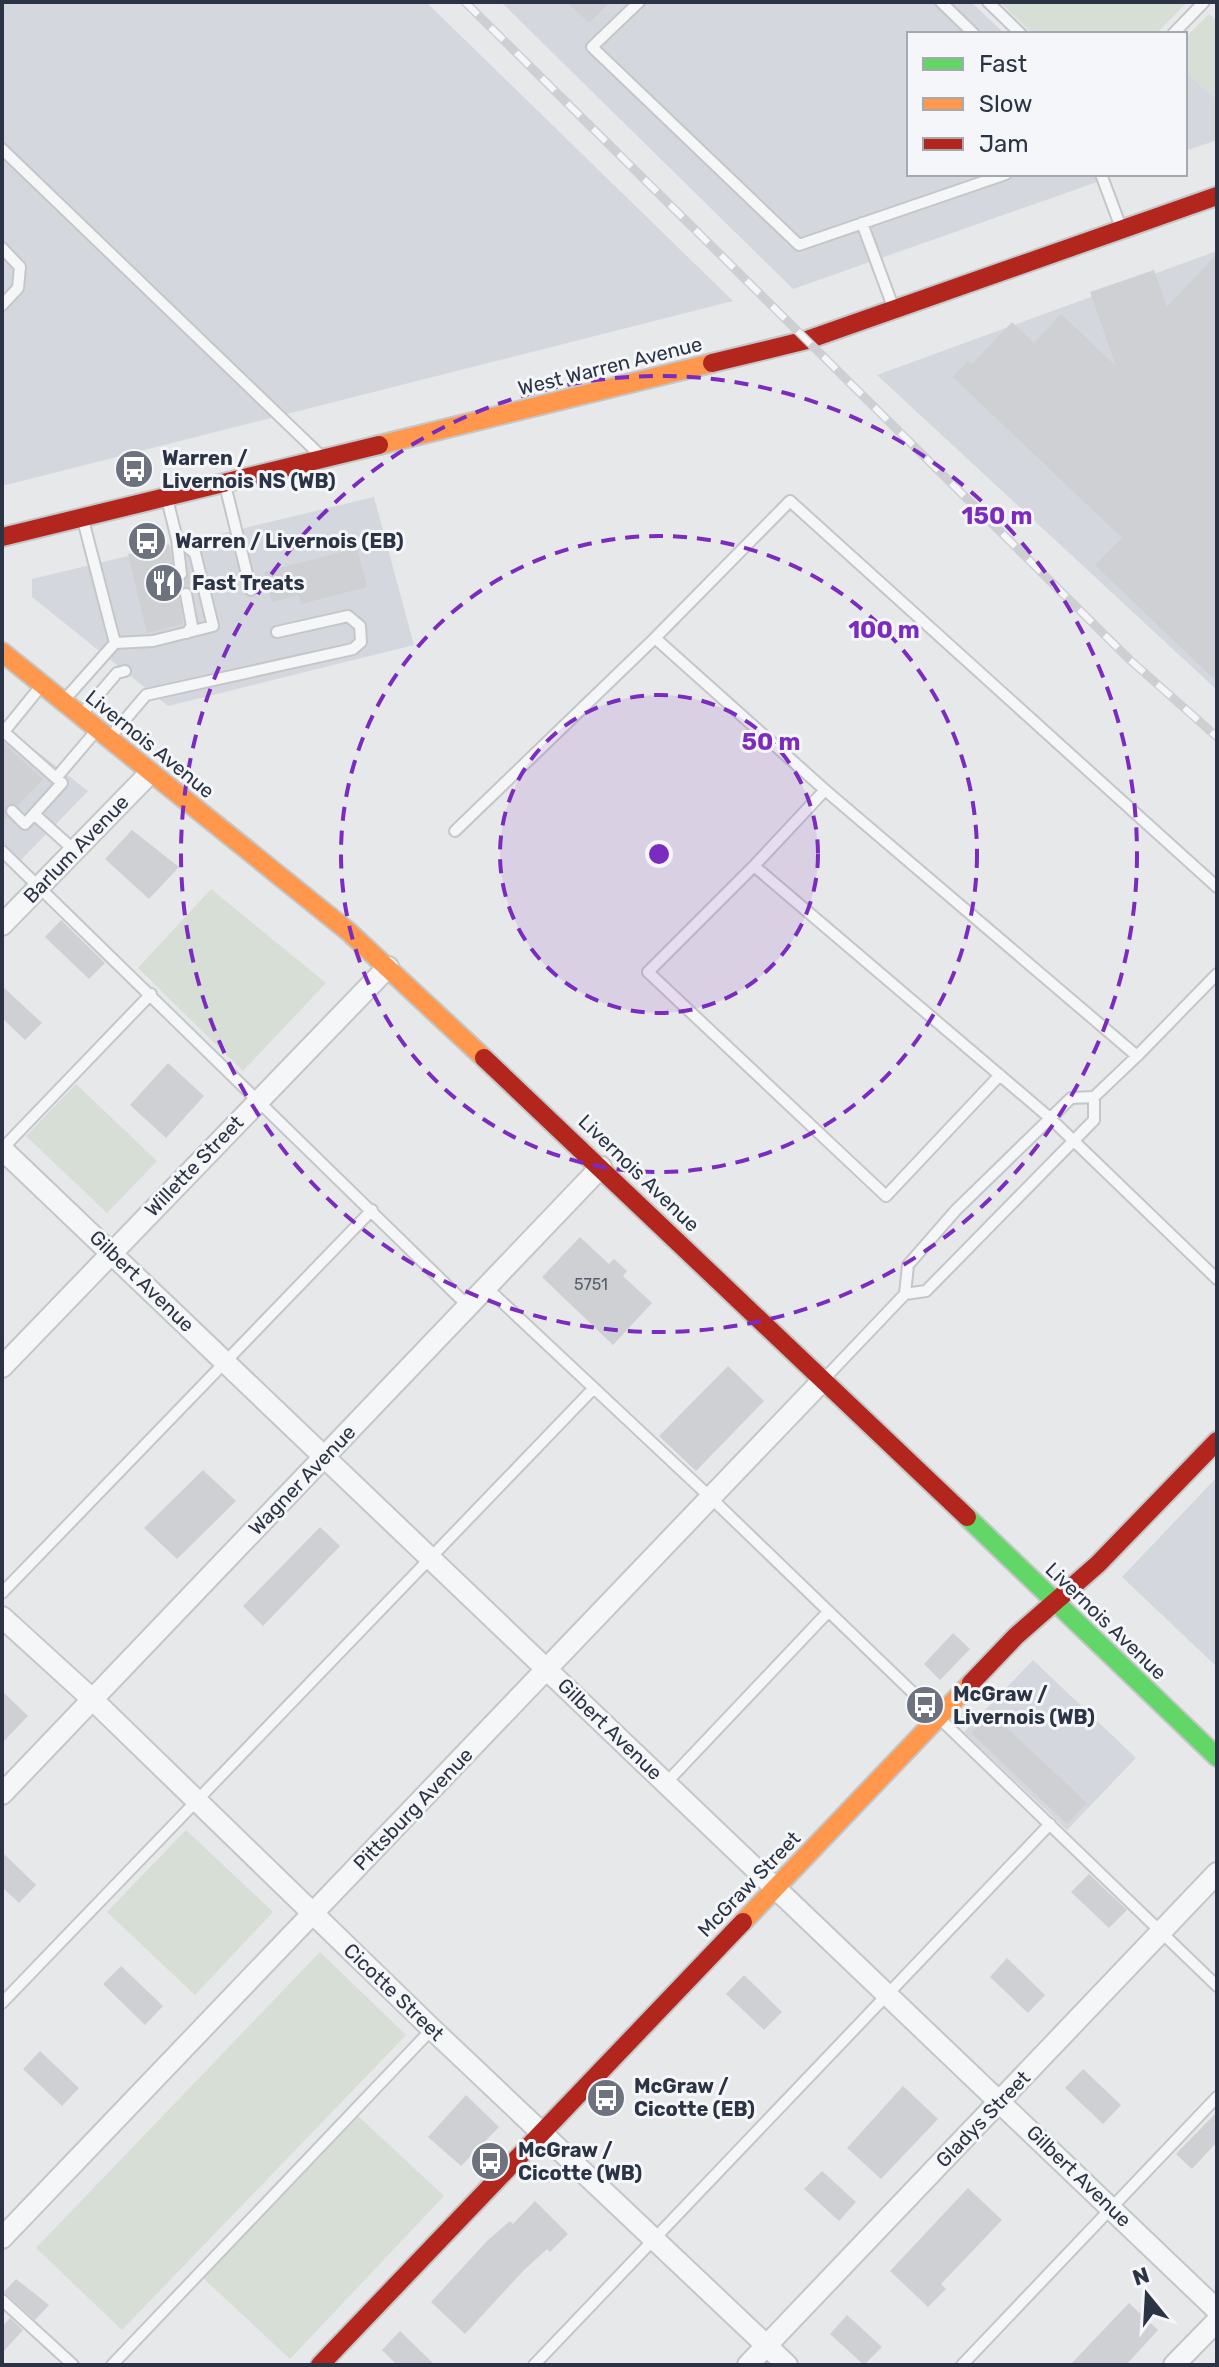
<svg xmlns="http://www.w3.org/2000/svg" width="1219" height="2367" font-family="Rubik,sans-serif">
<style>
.built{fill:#d4d7dd}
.green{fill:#d6ded6}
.building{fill:#ced0d3}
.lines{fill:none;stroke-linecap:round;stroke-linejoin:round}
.lane-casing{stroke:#c4c6c8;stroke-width:14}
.street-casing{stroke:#c4c6c8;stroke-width:24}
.fast-casing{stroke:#c4c6c8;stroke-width:22}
.slow-casing{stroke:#c4c6c8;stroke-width:22}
.jam-casing{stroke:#c4c6c8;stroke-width:22}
.lane{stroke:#f5f6f7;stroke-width:10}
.street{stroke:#f5f6f7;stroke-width:20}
.fast{stroke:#63d668;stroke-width:18}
.slow{stroke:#ff974d;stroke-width:18}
.jam{stroke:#b3261e;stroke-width:18}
.rail-casing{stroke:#cecfd2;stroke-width:9}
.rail{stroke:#f4f6f9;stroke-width:6;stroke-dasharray:18;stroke-linecap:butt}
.ring{fill:none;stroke:#7b2cbf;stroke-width:4;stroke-dasharray:14 10}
.labels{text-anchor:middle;stroke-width:6;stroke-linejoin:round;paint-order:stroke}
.number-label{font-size:16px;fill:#545c69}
.street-label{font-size:20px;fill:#2b3445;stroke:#f4f6f9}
.poi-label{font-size:20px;font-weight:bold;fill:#2b3445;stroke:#f4f6f9;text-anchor:start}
.centre{fill:#7b2cbf;stroke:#f4f6f9;stroke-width:4}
.ring-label{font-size:24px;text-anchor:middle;font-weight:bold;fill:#7b2cbf;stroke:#f4f6f9;stroke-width:6;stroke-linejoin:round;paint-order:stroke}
</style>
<rect width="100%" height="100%" fill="#e6e8ea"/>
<!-- built -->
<path class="built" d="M2 2H426L733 301 2 486Z
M501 2H971L1005 34H909V174H1120L793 289Z
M1185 72 1217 100V140L1185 151Z
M1217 251V690L877 375Z
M374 497 414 645 168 706 32 597V579Z
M2 724 88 791 21 860 2 842Z
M1217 1477V1667L1122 1577Z
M1033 1660 1136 1758 1067 1830 964 1732Z"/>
<!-- green -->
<path class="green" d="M1000 2H1187L1156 34H1033Z
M1209 14 1217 21V100L1185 72V38Z
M211 889 326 983 243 1071 138 968Z
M76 1084 157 1161 107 1213 26 1136Z
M186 1830 273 1912 195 1995 107 1912Z
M320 1952 406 2035 122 2330 36 2248Z
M357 2115 444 2196 290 2359 203 2278Z"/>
<!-- building -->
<path class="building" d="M567 2H610L589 23Z
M1217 254V682L1095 565 1122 538 953 377 968 361 972 364 1012 322 1034 343 1061 314 1116 366 1090 292 1154 270 1167 307Z
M169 544 174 578 183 582 191 572 196 592 188 586 179 591 183 624 147 633 128 554Z
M357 548 367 587 301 604 299 595 272 602 264 572Z
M2 742 43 779 18 805 6 806 7 817 2 822Z
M132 830 179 867 149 899 105 859Z
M61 920 105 963 89 979 45 937Z
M2 986 42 1023 25 1040 2 1018Z
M168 1063 204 1096 166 1138 130 1105Z
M580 1237 609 1264 614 1259 627 1271 623 1276 652 1303 613 1345 542 1277Z
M728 1366 764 1401 696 1471 659 1436Z
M203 1470 236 1501 177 1559 144 1528Z
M320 1527 340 1546 263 1626 243 1606Z
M953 1633 970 1649 940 1680 924 1664Z
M2 1691 28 1716 2 1743Z
M991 1713 1087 1803 1067 1824 971 1733Z
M2 1852 36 1885 19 1903 2 1887Z
M1089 1874 1127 1910 1109 1928 1071 1892Z
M1007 1958 1045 1995 1028 2013 990 1977Z
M121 1966 163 2006 145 2025 103 1984Z
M744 1975 782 2012 764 2030 726 1994Z
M40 2051 79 2088 62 2106 23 2069Z
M1083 2069 1121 2105 1103 2124 1065 2088Z
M903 2086 938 2119 881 2179 847 2148Z
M466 2095 499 2127 461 2166 428 2137Z
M1217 2112V2142L1192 2169 1176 2154Z
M822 2171 856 2202 839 2221 804 2189Z
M968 2188 1002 2220 941 2284 946 2289 928 2307 890 2271Z
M535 2201 568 2234 550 2252 547 2249 524 2270 465 2334 431 2302 487 2241 510 2221 513 2224Z
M16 2279 49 2305 35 2320 4 2292Z
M1129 2303 1158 2330 1126 2365H1070Z
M847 2315 882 2347 864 2365 830 2334Z
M10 2318 23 2330 2 2353V2327Z
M400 2331 435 2365H397L382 2350Z"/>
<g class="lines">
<defs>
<path id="lane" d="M639 2 592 47 799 245 1006 174
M941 2 974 34
M988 2 1021 34
M1173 34 1204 2
M2 149 319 454
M1101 174 1120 225
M862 223 892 304
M2 248 20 267 18 288 2 305
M225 485 251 590
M83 520 115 643
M177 539 181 574
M186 594 192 626 187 633
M655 638 825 790
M67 697 115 643 153 641 213 626 195 553 177 539 167 499
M82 714 117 673 125 671
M4 732 56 778 95 732
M2 734 41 686
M112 735 146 695 353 649 361 642 360 626 348 616 277 632
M12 811 25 824 34 814 74 850
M34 814 62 783 56 778
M455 831 655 638 790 501 1217 887
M2 851 468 1306
M754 866 825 790 1137 1056 1094 1097
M1137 1056 1217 974
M1000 1075 886 1196 648 972 754 866 1050 1118 1217 1279
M2 1149 151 994
M486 1287 710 1497 1217 1986
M825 1378 905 1294 908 1265 956 1210 1071 1098 1094 1097V1120L926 1291 905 1294
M2 1593 372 1210
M666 1783 828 1612
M2 2003 594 1388
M2 2300 73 2365
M112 2365 432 2029
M534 2365 1050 1824
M962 2365 1217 2097"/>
<path id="street" d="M2 925 150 773
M2 1149 1217 2310
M2 1367 388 967
M2 1617 92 1699 432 2029 787 2365
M2 1794 601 1167
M2 2238 823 1380
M748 2365 1217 1873
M1174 2365 1217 2321"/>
<path id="fast" d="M967 1517 1217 1757"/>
<path id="slow" d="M379 445 712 363
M2 652 349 932 484 1058
M743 1922 971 1683"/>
<path id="jam" d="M712 363 807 340 1217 196
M2 537 379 445
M484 1058 967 1517
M971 1683 1016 1636 1098 1564 1217 1441
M320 2365 743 1922"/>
</defs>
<!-- lane casing -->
<use href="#lane" class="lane-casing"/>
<!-- street casing -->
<use href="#street" class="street-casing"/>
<!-- fast casing -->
<use href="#fast" class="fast-casing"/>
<!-- slow casing -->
<use href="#slow" class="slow-casing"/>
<!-- jam casing -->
<use href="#jam" class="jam-casing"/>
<!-- lane -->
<use href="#lane" class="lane"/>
<!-- street -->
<use href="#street" class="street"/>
<!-- fast -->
<use href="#fast" class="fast"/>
<!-- slow -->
<use href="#slow" class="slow"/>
<!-- jam -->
<use href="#jam" class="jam"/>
<defs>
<path id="rail" d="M465 2 1130 660 1217 737"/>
</defs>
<!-- rail casing -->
<use href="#rail" class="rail-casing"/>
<!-- rail -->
<use href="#rail" class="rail"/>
</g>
<!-- distance rings -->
<circle cx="659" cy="854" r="159" fill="#7b2cbf" fill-opacity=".12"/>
<g class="ring">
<circle cx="659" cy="854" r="159"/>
<circle cx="659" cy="854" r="318"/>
<circle cx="659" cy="854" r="478"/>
</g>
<!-- icons -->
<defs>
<symbol id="bus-disc" viewBox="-11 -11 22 22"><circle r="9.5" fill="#6c737f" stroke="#f4f6f9"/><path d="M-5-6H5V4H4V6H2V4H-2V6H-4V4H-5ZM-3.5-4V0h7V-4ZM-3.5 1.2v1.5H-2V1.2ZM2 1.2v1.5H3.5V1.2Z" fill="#fff"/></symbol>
<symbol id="restaurant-disc" viewBox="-11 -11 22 22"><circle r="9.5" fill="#6c737f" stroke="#f4f6f9"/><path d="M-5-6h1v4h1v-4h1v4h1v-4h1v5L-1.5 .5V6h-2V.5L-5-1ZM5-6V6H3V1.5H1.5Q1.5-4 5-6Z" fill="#fff"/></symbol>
</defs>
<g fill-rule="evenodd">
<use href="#bus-disc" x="112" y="447" width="44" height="44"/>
<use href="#bus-disc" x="125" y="519" width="44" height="44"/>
<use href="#restaurant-disc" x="142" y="561" width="44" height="44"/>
<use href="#bus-disc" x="903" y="1683" width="44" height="44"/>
<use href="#bus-disc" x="584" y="2076" width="44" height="44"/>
<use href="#bus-disc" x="468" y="2139" width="44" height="44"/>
</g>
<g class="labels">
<!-- number labels -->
<g class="number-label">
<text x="591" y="1290">5751</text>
</g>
<!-- street labels -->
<g class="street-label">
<text transform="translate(610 366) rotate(-14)" y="7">West Warren Avenue</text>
<text transform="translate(150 744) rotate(39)" y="7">Livernois Avenue</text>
<text transform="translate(76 849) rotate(-46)" y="7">Barlum Avenue</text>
<text transform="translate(194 1166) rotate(-46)" y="7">Willette Street</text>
<text transform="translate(639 1173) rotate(44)" y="7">Livernois Avenue</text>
<text transform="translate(142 1281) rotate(44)" y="7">Gilbert Avenue</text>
<text transform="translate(302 1480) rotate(-46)" y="7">Wagner Avenue</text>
<text transform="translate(1106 1621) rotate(44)" y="7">Livernois Avenue</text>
<text transform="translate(610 1729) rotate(44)" y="7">Gilbert Avenue</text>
<text transform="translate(413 1809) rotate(-46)" y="7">Pittsburg Avenue</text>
<text transform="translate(749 1884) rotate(-46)" y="7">McGraw Street</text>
<text transform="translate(394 1992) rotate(44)" y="7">Cicotte Street</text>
<text transform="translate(983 2119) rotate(-46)" y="7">Gladys Street</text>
<text transform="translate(1079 2176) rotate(44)" y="7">Gilbert Avenue</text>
</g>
<!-- poi labels -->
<g class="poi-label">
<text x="162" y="465">Warren /<tspan x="162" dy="23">Livernois NS (WB)</tspan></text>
<text x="175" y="548">Warren / Livernois (EB)</text>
<text x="192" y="590">Fast Treats</text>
<text x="953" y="1701">McGraw /<tspan x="953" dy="23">Livernois (WB)</tspan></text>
<text x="634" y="2093">McGraw /<tspan x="634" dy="23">Cicotte (EB)</tspan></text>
<text x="518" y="2157">McGraw /<tspan x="518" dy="23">Cicotte (WB)</tspan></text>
</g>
</g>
<circle cx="659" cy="854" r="12" class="centre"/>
<g class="ring-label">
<text x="997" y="524">150 m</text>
<text x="884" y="638">100 m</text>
<text x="771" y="750">50 m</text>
</g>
<!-- border -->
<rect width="1219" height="2367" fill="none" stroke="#2b3445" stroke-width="8"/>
<!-- legend -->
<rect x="907" y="32" width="280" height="144" fill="#f4f6f9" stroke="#a4a8b1" stroke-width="2"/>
<rect x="923" y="58" width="40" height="12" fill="#63d668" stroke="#a4a8b1" stroke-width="2"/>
<text x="979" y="72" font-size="24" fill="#2b3445">Fast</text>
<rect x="923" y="98" width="40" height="12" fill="#ff974d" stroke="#a4a8b1" stroke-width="2"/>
<text x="979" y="112" font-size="24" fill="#2b3445">Slow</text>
<rect x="923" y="138" width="40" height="12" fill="#b3261e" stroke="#a4a8b1" stroke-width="2"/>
<text x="979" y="152" font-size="24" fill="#2b3445">Jam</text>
<!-- north arrow -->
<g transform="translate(1147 2295) rotate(342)" stroke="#f4f6f9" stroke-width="6" paint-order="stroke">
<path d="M0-6L14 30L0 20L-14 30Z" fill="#2b3445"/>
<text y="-12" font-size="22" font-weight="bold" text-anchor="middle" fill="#2b3445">N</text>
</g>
</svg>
